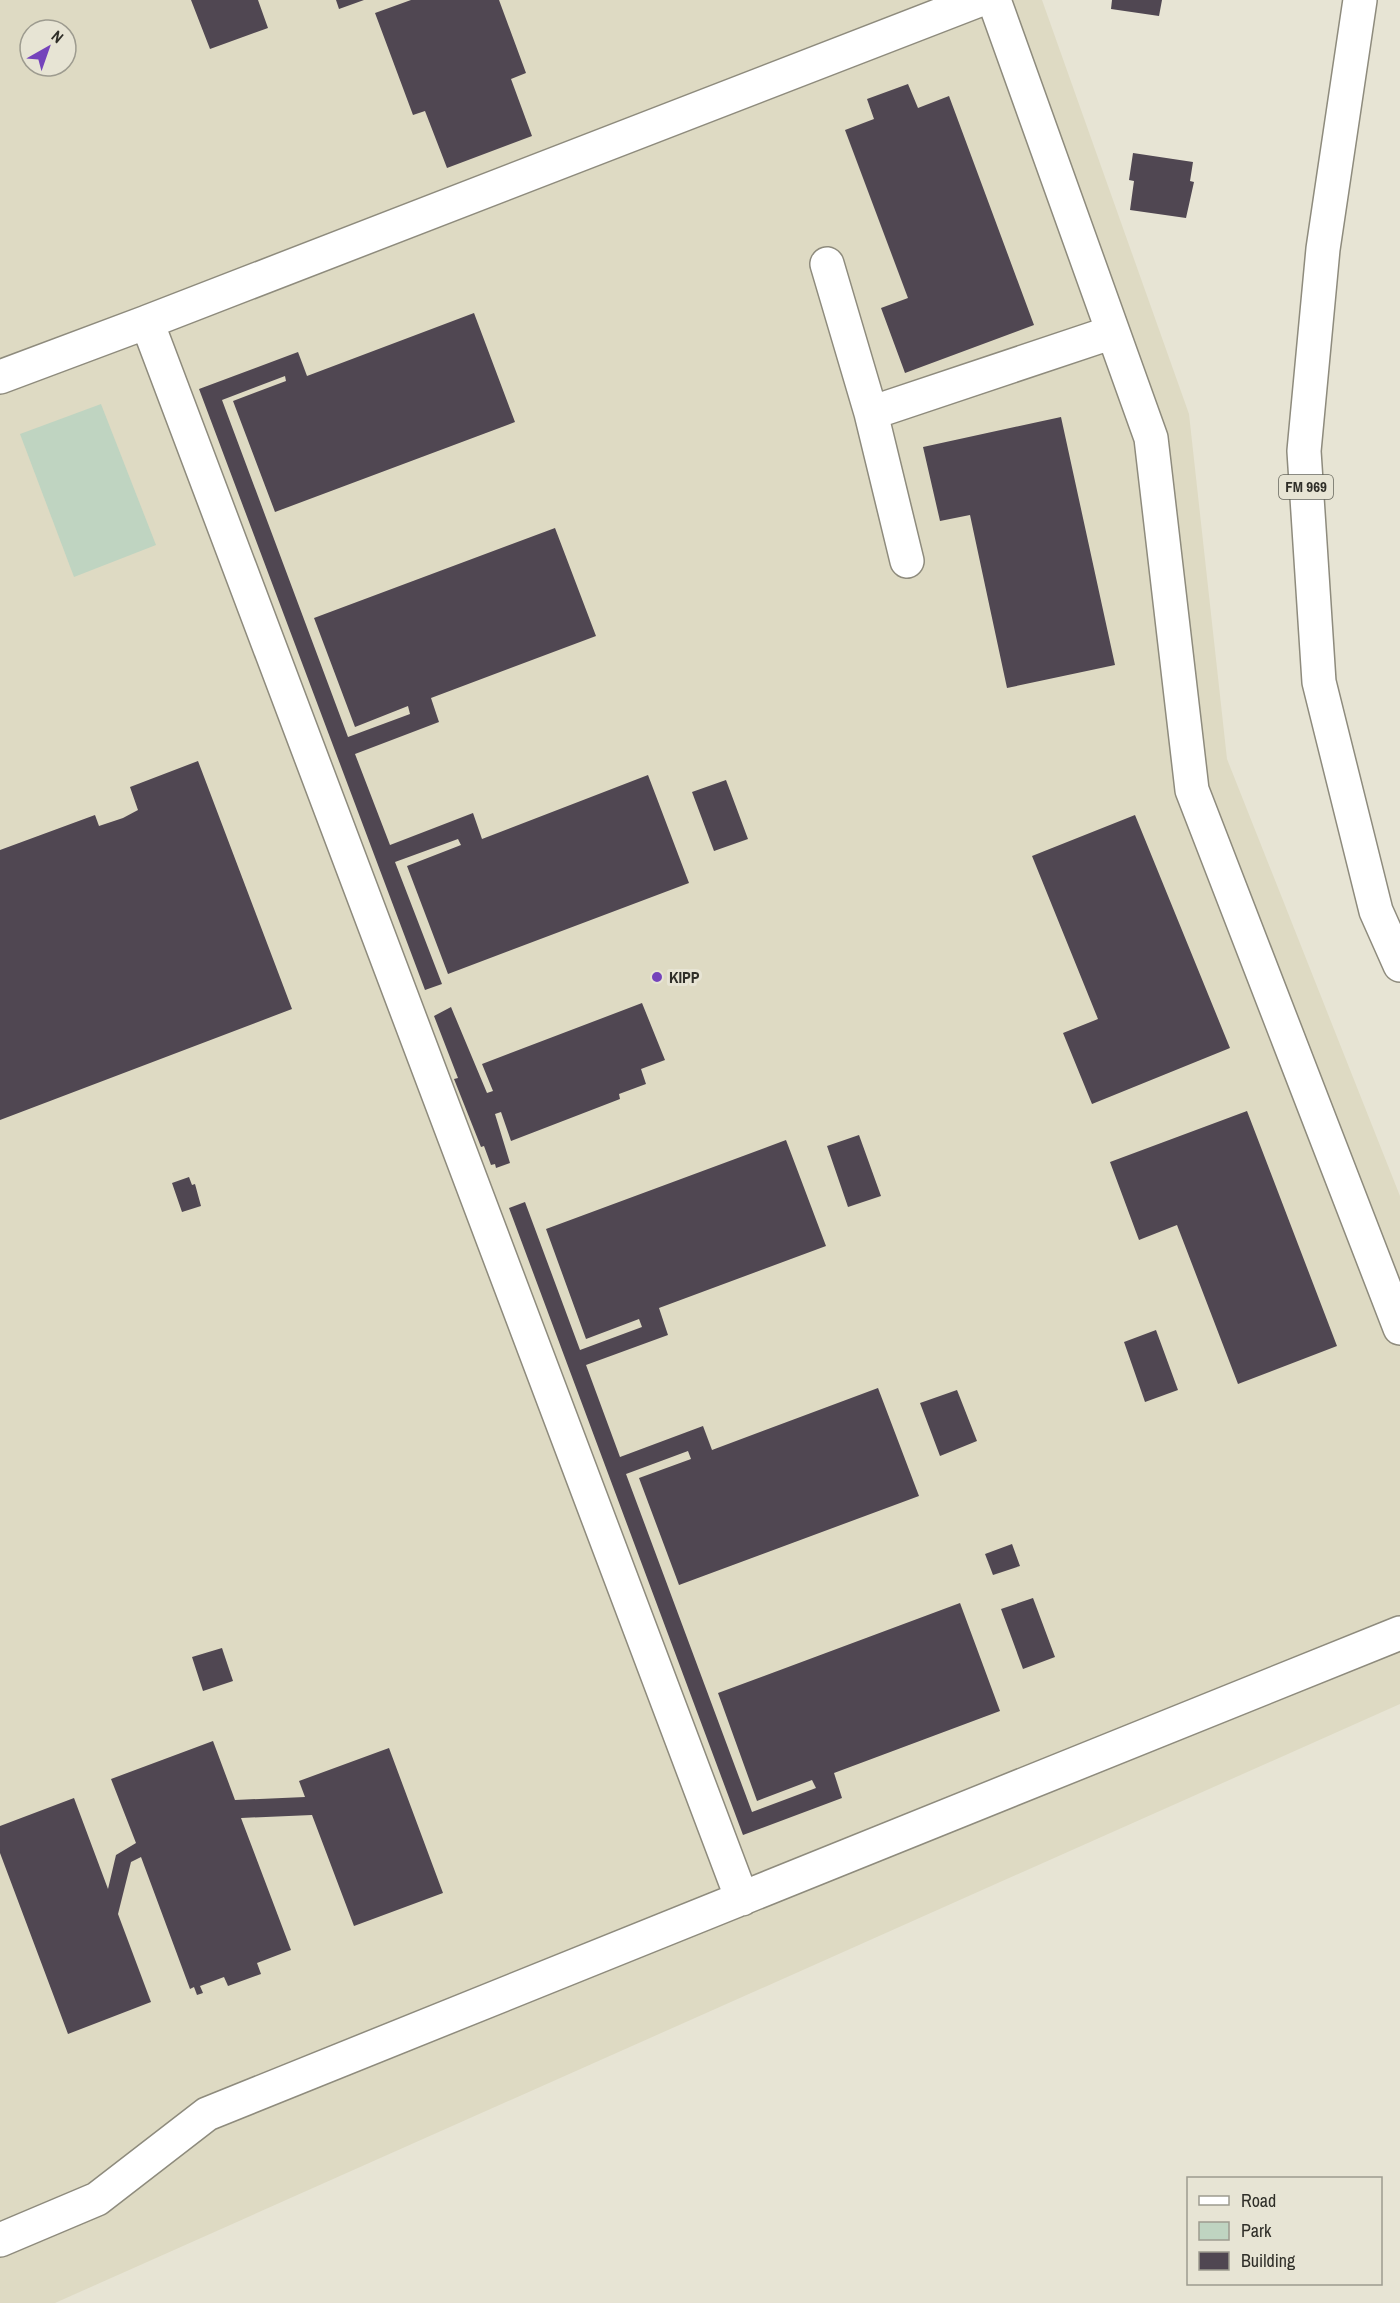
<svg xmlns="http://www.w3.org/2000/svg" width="1400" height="2303" font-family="'Archivo Narrow',sans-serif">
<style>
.built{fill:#dedac3;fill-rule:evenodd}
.green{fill:#bfd4c1}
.building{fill:#504752}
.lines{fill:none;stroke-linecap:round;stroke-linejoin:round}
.minor-casing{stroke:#8e8b7d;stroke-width:36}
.major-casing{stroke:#8e8b7d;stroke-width:36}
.minor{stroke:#fff;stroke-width:33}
.major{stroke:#fff;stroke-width:33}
.poi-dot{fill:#7543bb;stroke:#e7e4d4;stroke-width:2}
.labels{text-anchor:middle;stroke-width:6;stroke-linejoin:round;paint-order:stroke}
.shield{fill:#e7e4d4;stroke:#66655c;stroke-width:1.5}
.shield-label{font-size:15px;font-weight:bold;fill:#2f2e28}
.poi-label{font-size:16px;font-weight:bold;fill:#2f2e28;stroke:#e7e4d4;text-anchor:start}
</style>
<rect width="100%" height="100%" fill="#e7e4d4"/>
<!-- built -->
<path class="built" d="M0 0H1042L1189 414 1227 759 1400 1196V1704L55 2303H0ZM30 30H66V66H30Z"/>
<!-- green -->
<path class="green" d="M101 404 156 545 74 577 20 434Z"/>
<!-- building -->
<path class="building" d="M191 0H258L268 28 210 49Z
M336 0H364L339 9Z
M411 0H499L526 73 511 79 532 136 447 168 425 111 413 115 375 13Z
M1112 0H1162L1159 16 1111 9Z
M908 84 918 108 949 96 1034 325 905 373 881 308 908 298 845 130 874 119 867 99Z
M1133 153 1193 162 1190 181 1194 182 1186 218 1130 210 1134 181 1129 180Z
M474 313 515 422 275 512 233 401 286 381 285 376 222 400 348 737 410 714 408 706 355 727 314 618 555 528 596 636 431 698 439 722 355 754 390 845 473 813 482 839 648 775 689 883 448 974 407 866 461 845 458 839 395 862 442 984 425 990 199 389 298 352 307 376Z
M1061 417 1115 665 1007 688 970 515 940 521 923 447Z
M198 761 292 1009 0 1120V850L95 815 99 826 123 818 138 810 130 787Z
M726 780 748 839 714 851 692 792Z
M1135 815 1230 1048 1092 1104 1063 1033 1098 1019 1032 856Z
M642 1003 665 1060 641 1069 646 1084 619 1094 620 1099 511 1141 501 1112 495 1114 510 1163 496 1168 495 1164 491 1165 484 1146 481 1147 454 1079 458 1078 434 1016 451 1007 487 1093 493 1091 482 1064Z
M1247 1111 1337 1346 1238 1384 1177 1225 1139 1240 1110 1162Z
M859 1135 881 1196 848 1207 827 1146Z
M786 1140 826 1246 659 1308 668 1335 586 1365 620 1457 703 1426 712 1450 878 1388 919 1496 679 1585 639 1478 691 1459 688 1451 626 1474 752 1812 816 1788 812 1780 757 1801 718 1693 960 1603 1000 1711 834 1773 842 1798 743 1835 509 1208 525 1202 580 1350 642 1327 639 1319 586 1339 546 1229Z
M189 1177 192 1185 195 1184 201 1206 182 1212 172 1183Z
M1156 1330 1178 1390 1145 1402 1124 1342Z
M957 1390 977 1441 940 1456 920 1403Z
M1012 1544 1020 1566 993 1575 985 1554Z
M1033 1598 1055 1657 1023 1669 1001 1609Z
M222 1648 233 1681 203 1691 192 1657Z
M213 1741 235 1800 305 1797 299 1781 389 1748 443 1893 354 1926 312 1815 241 1818 291 1950 257 1963 261 1974 228 1986 224 1977 200 1986 203 1993 197 1995 194 1987 190 1989 141 1857 131 1862 118 1914 151 2002 68 2034 0 1853V1826L74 1798 108 1889 116 1855 136 1843 111 1779Z"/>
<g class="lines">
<defs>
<path id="minor" d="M994 0 1151 438 1192 790 1400 1328
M827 264 871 413 1113 332
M147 322 979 0
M0 377 147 322 742 1899
M871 413 907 561
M0 2240 97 2199 207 2114 1400 1633"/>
<path id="major" d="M1360 0 1323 249 1304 451 1319 682 1376 911 1400 965"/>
</defs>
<!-- minor casing -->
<use href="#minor" class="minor-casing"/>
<!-- major casing -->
<use href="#major" class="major-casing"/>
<!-- minor -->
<use href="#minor" class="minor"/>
<!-- major -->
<use href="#major" class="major"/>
</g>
<!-- markers -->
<circle class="poi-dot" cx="657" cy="977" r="6"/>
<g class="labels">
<!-- shield labels -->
<rect class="shield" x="1279" y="475" width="54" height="24" rx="4.5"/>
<g class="shield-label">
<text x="1306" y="492">FM 969</text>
</g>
<!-- poi labels -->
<g class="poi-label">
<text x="669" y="983">KIPP</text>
</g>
</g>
<!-- legend -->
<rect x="1187" y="2177" width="195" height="108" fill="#e7e4d4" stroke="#9d9b8f" stroke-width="1.5"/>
<rect x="1199" y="2196" width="30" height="9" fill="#ffffff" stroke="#9d9b8f" stroke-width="1.5"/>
<text x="1241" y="2207" font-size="18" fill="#2f2e28">Road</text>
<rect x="1199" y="2222" width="30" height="18" fill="#bfd4c1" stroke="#9d9b8f" stroke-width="1.5"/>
<text x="1241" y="2237" font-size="18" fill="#2f2e28">Park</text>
<rect x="1199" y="2252" width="30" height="18" fill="#504752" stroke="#9d9b8f" stroke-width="1.5"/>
<text x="1241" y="2267" font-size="18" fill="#2f2e28">Building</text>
<!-- north arrow -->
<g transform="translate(48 48) rotate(40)"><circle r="28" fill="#e7e4d4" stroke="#9d9b8f" stroke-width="1.5"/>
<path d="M0-4.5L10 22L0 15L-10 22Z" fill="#7543bb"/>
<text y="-9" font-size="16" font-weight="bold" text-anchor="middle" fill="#2f2e28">N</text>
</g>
</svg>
